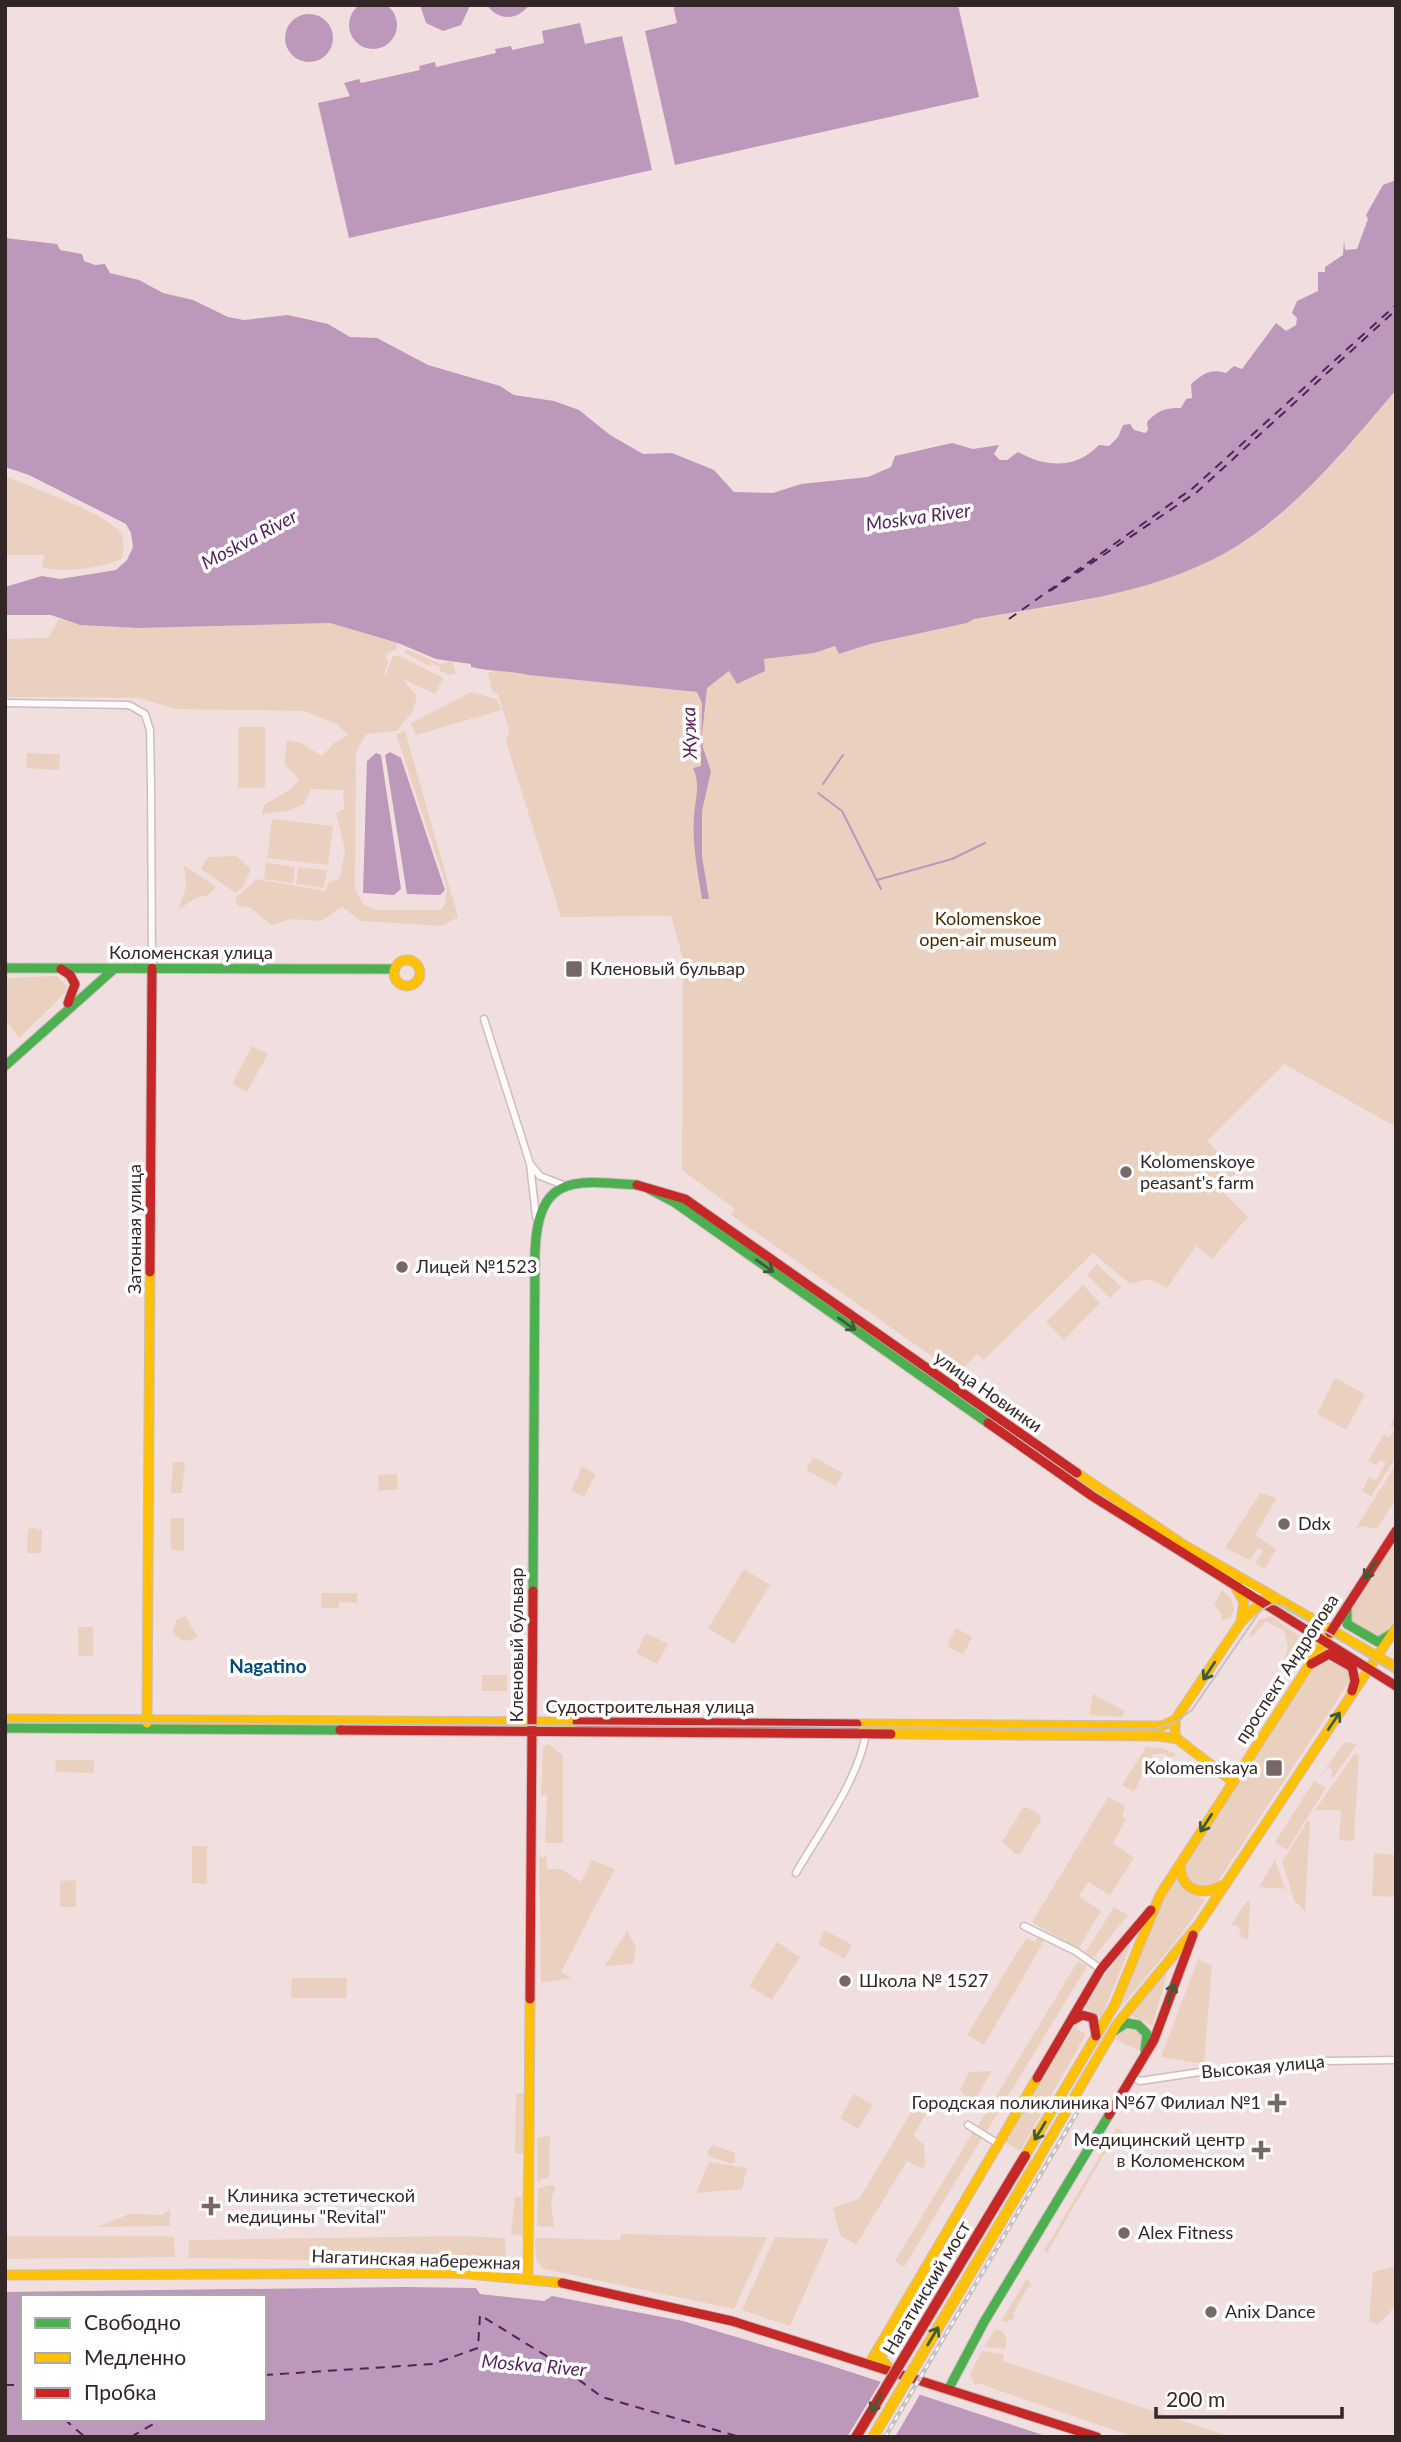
<svg xmlns="http://www.w3.org/2000/svg" width="1401" height="2442" font-family="Lato,sans-serif">
<style>
.green{fill:#ead0be}
.water{fill:#bc98ba;fill-rule:evenodd}
.pier{fill:#f1dfe0}
.lines{fill:none;stroke-linecap:round;stroke-linejoin:round}
.stream{stroke:#bc98ba;stroke-width:2}
.ferry{stroke:#551f5c;stroke-width:2;stroke-dasharray:9 7;stroke-linecap:butt}
.street-casing{stroke:#ccbdbe;stroke-width:9}
.fast-casing{stroke:#ccbdbe;stroke-width:11}
.slow-casing{stroke:#ccbdbe;stroke-width:11}
.jam-casing{stroke:#ccbdbe;stroke-width:11}
.street{stroke:#fdfafa;stroke-width:6}
.fast{stroke:#4caf50;stroke-width:9}
.slow{stroke:#ffc107;stroke-width:9}
.jam{stroke:#c62828;stroke-width:9}
.tram{stroke:#c6c1c2;stroke-width:2}
.rail-casing{stroke:#c6c1c2;stroke-width:4.5}
.rail{stroke:#fff;stroke-width:2;stroke-dasharray:5;stroke-linecap:butt}
.slow-bridge-casing{stroke:#ccbdbe;stroke-width:12;stroke-linecap:butt}
.jam-bridge-casing{stroke:#ccbdbe;stroke-width:12;stroke-linecap:butt}
.slow-bridge{stroke:#ffc107;stroke-width:10}
.jam-bridge{stroke:#c62828;stroke-width:10}
.oneway{stroke:#3d5d37}
.poi-dot{fill:#766768;stroke:#fff;stroke-width:2.5}
.labels{text-anchor:middle;stroke-width:7;stroke-linejoin:round;paint-order:stroke}
.park-label{font-size:18px;fill:#4a2901;stroke:#fff}
.street-label{font-size:18px;fill:#332627;stroke:#fff}
.poi-label{font-size:18px;fill:#332627;stroke:#fff;text-anchor:start}
.water-label{font-size:19px;font-style:italic;fill:#551f5c;stroke:#fff}
.neighbourhood-label{font-size:19px;font-weight:bold;fill:#034877;stroke:#fff}
</style>
<rect width="100%" height="100%" fill="#f1dfe0"/>
<!-- green -->
<path class="green" d="M1396 390V1127L1284 1064 1207 1141 1237 1171 1221 1190 1248 1217 1212 1259 1196 1246 1167 1288 1150 1279 1130 1284 1093 1253 984 1360 977 1354 957 1374 731 1215 735 1209 682 1170 683 959 671 916 561 917 506 742 509 730 498 694 492 692 488 672 509 670 528 675 697 692 729 671 737 684 764 671V659L814 653 835 646 840 654 870 644 967 623 973 619 1041 607 1043 609C1108 595 1178 581 1236 547 1300 508 1347 445 1396 390Z
M5 476C27 485 111 516 120 532 126 542 123 549 122 559 97 569 69 572 42 568L44 555H5Z
M59 619 80 625 138 628 330 623 398 643 395 650 385 654 388 662 384 674 389 676 386 674 393 656H400L443 678 435 694 403 679 417 697 412 712 397 731 366 734 356 752 355 889 363 904 375 910H440L445 904 447 888 396 734 405 731 458 917 442 926 361 921 342 907 321 921 291 919 271 925 251 908 238 906 235 898 257 879 326 891 328 883 340 878 345 850 336 813 344 809 343 790 311 789 304 804 288 811 262 814 264 805 292 788 299 779 284 764 287 740 301 743 322 756 334 743 348 735 337 724 304 711 176 709 138 698 5 697V639L48 638Z
M408 650 441 664 452 661 456 673 450 675 439 670 440 667 430 662 432 667 403 652Z
M471 692 497 699 501 710 416 735 411 723Z
M238 727H265V788H238Z
M27 753 60 754 59 770 26 768Z
M272 819 333 826 328 865 267 858Z
M236 856 251 869 243 887 236 893 201 869 208 857Z
M266 863 295 867 293 883 264 879Z
M184 865 216 887 207 896 197 897 181 908 179 906 186 887Z
M298 867 327 870 324 888 296 884Z
M57 976 67 986 65 993 19 1038 5 1019V978Z
M252 1046 268 1054 247 1092 232 1084Z
M1097 1264 1121 1287 1110 1298 1087 1275Z
M1083 1285 1100 1303 1064 1340 1046 1322Z
M1335 1378 1365 1394 1346 1430 1317 1414Z
M1396 1413V1458L1371 1496 1362 1491 1369 1477 1376 1480 1386 1463 1381 1460 1376 1465 1368 1461 1384 1434 1390 1437 1395 1428 1390 1425Z
M813 1457 843 1473 836 1486 806 1470Z
M173 1462H185L182 1493H171Z
M1396 1464V1499L1377 1529 1363 1526 1356 1528Z
M582 1467 596 1474 584 1497 571 1490Z
M397 1474 398 1489 379 1491 378 1475Z
M1260 1493 1277 1498 1255 1535 1276 1549 1265 1569 1255 1563 1263 1551 1258 1548 1250 1560 1225 1548Z
M170 1518H184V1551L171 1550Z
M34 1528 42 1530 41 1553H27L28 1529Z
M1396 1540V1618L1380 1639 1351 1626 1348 1612Z
M744 1569 770 1585 734 1644 708 1628Z
M1222 1590 1231 1598 1234 1610 1230 1618 1221 1621 1222 1615 1214 1605Z
M321 1593H357V1603L339 1602V1608H321Z
M185 1616 198 1637C187 1643 179 1642 173 1631L176 1620Z
M1271 1616 1303 1639 1305 1654 1295 1668 1284 1661 1288 1647 1284 1631 1266 1621 1252 1637 1249 1635 1259 1620Z
M78 1627H93V1656H78Z
M956 1628 972 1637 963 1655 947 1646Z
M646 1633 668 1644 657 1664 636 1653Z
M1328 1657 1350 1669 1351 1679 1217 1883C1201 1892 1185 1884 1185 1865L1318 1662Z
M482 1675H507V1691H482Z
M1093 1694 1125 1711 1122 1717 1089 1715Z
M1345 1742 1357 1744 1333 1778 1330 1776 1333 1771 1329 1767 1318 1779Z
M549 1744 563 1756V1843H545L547 1795 541 1796 543 1747Z
M1146 1747 1162 1748 1176 1754 1171 1759 1165 1754H1153L1134 1792 1122 1785Z
M1355 1753 1359 1754 1354 1841 1339 1840 1341 1810H1315Z
M56 1760H94V1773L55 1772Z
M1314 1781 1326 1788 1287 1850 1275 1842Z
M1108 1797 1125 1806 1122 1818H1127L1113 1843 1134 1858 1110 1895 1088 1882 1079 1896 1101 1911 1078 1949 1032 1922Z
M1027 1807 1040 1815 1041 1820 1021 1853 1016 1854 1002 1842 1023 1808Z
M1308 1820 1310 1822 1305 1911 1294 1900 1282 1862Z
M192 1846H207V1884L192 1883Z
M1374 1853 1396 1855 1394 1897 1372 1896Z
M547 1856V1869H561L581 1882 592 1860 615 1869 561 1972 571 1978 541 1983 539 1858Z
M1275 1860 1285 1889 1259 1887Z
M1177 1879 1187 1892 1205 1900 1181 1935 1111 2019 1161 1902Z
M76 1880V1907H60V1881Z
M1247 1901 1250 1902 1248 1940 1242 1938 1238 1926 1231 1925Z
M1114 1907 1128 1915 1094 1957 1085 1953Z
M825 1930 852 1945 845 1959 818 1944Z
M627 1931 636 1947 633 1964 605 1966Z
M1039 1936 1045 1939 984 2045 967 2035 1026 1938 1035 1942Z
M777 1942 800 1957 772 2000 749 1986Z
M1126 1945 1130 1947 1101 2018 1084 2007Z
M1198 1959 1212 1966 1204 2064 1161 2057Z
M1078 1961 1087 1966 987 2131 978 2126Z
M1165 1972 1167 1975 1152 2026 1131 2015Z
M292 1978H347L346 1998H291Z
M1074 2027 1086 2034 1020 2151 1005 2142Z
M1127 2027 1140 2033 1142 2042 1138 2050 1115 2039Z
M992 2071 973 2103 960 2090 969 2072Z
M516 2093 527 2094 526 2154 515 2153Z
M854 2094 873 2105 858 2129 840 2118Z
M919 2099 930 2107 913 2136 924 2144 925 2166 921 2168 907 2161 856 2245 840 2235 833 2208 859 2199Z
M1117 2127 1126 2136 1124 2143 1113 2139 1047 2253 1044 2251Z
M973 2132 982 2138 904 2267 895 2261Z
M550 2136 549 2177 537 2182V2138Z
M713 2145 735 2153V2162L731 2164 709 2156 707 2152Z
M709 2162 747 2168 742 2189 696 2193Z
M523 2165H527L524 2236 511 2234 515 2197H522Z
M550 2185 555 2187 551 2202 554 2227 537 2226 538 2189Z
M170 2209V2226L97 2227 129 2214 163 2215Z
M621 2234 767 2237 734 2309 544 2269 536 2260 535 2238 620 2240Z
M5 2236H166L174 2237 175 2257 5 2259Z
M460 2236 505 2238 506 2263 188 2258 189 2240Z
M775 2237 829 2239 790 2326 742 2310Z
M1396 2266C1396 2295 1401 2307 1377 2325L1369 2322 1373 2272Z
M1027 2278 1032 2287H1028L1013 2314 1015 2317 1007 2322 1001 2321Z
M995 2329C1007 2331 1008 2339 1005 2349L984 2347Z
M982 2351 1004 2354 1003 2361 1231 2437H1134L977 2383 975 2386 970 2374Z"/>
<!-- water -->
<path class="water" d="M349 25a24 24 0 1 1 48 0a24 24 0 1 1-48 0Z
M420 5H469V8L461 25 443 31 426 23Z
M487 5H529C517 21 498 21 487 5Z
M673 5H958L979 97 675 165 645 31 677 23Z
M285 38a24 24 0 1 1 48 0a24 24 0 1 1-48 0Z
M580 23 585 44 622 36 652 170 349 238 318 103 350 96 344 83 359 79 361 83 420 70 419 66 435 62 436 67 496 53 495 49 511 46 512 50 544 43 542 31Z
M1396 180V390C1348 446 1300 506 1237 546 1157 595 1061 603 974 619L967 623 870 644 839 654 835 646 814 653 764 659 765 671 737 684 729 671 707 688 702 734 703 748 711 771 702 811V856L709 899H702C698 873 692 844 694 817 695 799 701 785 693 768L701 766 702 703 697 692 528 675C509 670 490 672 471 667V664L436 659 398 643 330 623 138 628 80 625 51 615H5V587L42 576 60 579 116 570 127 560 133 547 131 533 126 524 29 475 5 467V238L57 244 60 250 82 254 84 261 95 265 105 264 110 273 139 280 163 293 193 300 228 317 244 320 288 315 328 324 350 337 377 338 428 365 500 386 514 395 554 401 579 410 610 435 643 454 672 453 714 470 734 492 773 493 801 484 868 477 891 467 895 456 952 443 973 449 999 445 994 454 1000 460H1007L1018 452C1045 467 1075 470 1099 445L1109 446 1118 437 1123 425 1130 424 1134 430 1145 433 1148 430 1147 422C1158 410 1166 408 1181 408L1186 399 1192 398 1191 384C1203 374 1210 368 1226 373L1234 366 1242 369 1276 323 1286 331 1296 325 1297 318 1292 313 1297 301 1318 291V272H1325V267L1343 255 1344 240 1345 250 1357 249 1368 219 1366 215 1383 185Z
M390 752 401 758 445 890 440 895 407 894 385 755Z
M376 753 381 755 401 889 394 895 363 893 367 761Z
M404 2287 476 2288 480 2294 544 2301 552 2296 683 2321 820 2362 1049 2437H5V2292ZM23 2297H264V2419H23Z"/>
<!-- pier -->
<path class="pier" d="M883 2378 922 2391 895 2437H847Z"/>
<g class="lines">
<!-- stream -->
<path class="stream" d="M823 784 843 755
M818 793 842 811 881 889
M877 880 952 859 985 843"/>
<!-- ferry -->
<path class="ferry" d="M1050 591 1197 492 1396 310
M1009 619 1193 488 1396 305
M264 2375 433 2364 478 2348 480 2315 548 2357 602 2397 740 2437
M5 2385H23
M64 2419 85 2437
M131 2437 162 2419"/>
<defs>
<path id="street" d="M5 703 129 705 145 714 150 730 151 784 152 968
M484 1019 530 1164 536 1217
M531 1165 540 1176 563 1185
M1244 1587 1258 1593 1264 1590
M796 1873C819 1833 859 1779 866 1733
M1024 1926 1075 1951 1101 1969
M1132 2077 1140 2081 1207 2071 1327 2061 1396 2060
M968 2125 997 2143"/>
<path id="fast" d="M5 968 395 969
M5 1066 114 969
M649 1189 674 1202 988 1423
M533 1591 535 1252C538 1175 572 1180 637 1185
M1347 1607V1624L1378 1642 1391 1634
M5 1728 340 1730
M1114 2031 1126 2023 1138 2025 1147 2034 1145 2050
M949 2388 984 2322 1109 2115"/>
<path id="slow" d="M394 973a13 13 0 1 1 26 0a13 13 0 1 1-26 0Z
M1077 1473 1184 1545 1396 1667
M1235 1586 1244 1602 1241 1622
M5 1719 577 1722
M1175 1720V1737L1233 1782
M147 1723 150 1272
M857 1724 1162 1726 1175 1720 1241 1622 1261 1602 1282 1601
M891 1734 1159 1736 1178 1739
M1180 1865C1181 1891 1202 1897 1223 1885
M1025 2156 1115 2004 1160 1895 1330 1633
M1036 2163 1117 2024 1199 1924 1396 1628
M5 2275 458 2273 562 2283
M528 2279 530 1999
M882 2342V2360L891 2370
M869 2364 1037 2078"/>
<path id="jam" d="M61 969 70 975 75 984 68 1003
M637 1185 685 1199 1077 1473
M150 1272 152 968
M988 1423 1092 1496 1396 1686
M1330 1633 1396 1531
M1311 1664 1329 1654 1352 1667 1355 1681 1352 1691
M577 1722 857 1724
M340 1730 891 1734
M530 1999 533 1591
M1073 2020 1082 2015 1093 2018 1096 2036
M1037 2078 1101 1969 1151 1910
M1109 2115 1154 2040 1193 1935
M562 2283 732 2321 1097 2437"/>
</defs>
<!-- street casing -->
<use href="#street" class="street-casing"/>
<!-- fast casing -->
<use href="#fast" class="fast-casing"/>
<!-- slow casing -->
<use href="#slow" class="slow-casing"/>
<!-- jam casing -->
<use href="#jam" class="jam-casing"/>
<!-- street -->
<use href="#street" class="street"/>
<!-- fast -->
<use href="#fast" class="fast"/>
<!-- slow -->
<use href="#slow" class="slow"/>
<!-- jam -->
<use href="#jam" class="jam"/>
<!-- tram -->
<path class="tram" d="M5 1722 1154 1729 1174 1723 1192 1710 1260 1611 1272 1604 1283 1606 1396 1674"/>
<defs>
<path id="rail" d="M885 2437 1084 2101"/>
</defs>
<!-- rail casing -->
<use href="#rail" class="rail-casing"/>
<!-- rail -->
<use href="#rail" class="rail"/>
<defs>
<path id="slow-bridge" d="M873 2437 1036 2163"/>
<path id="jam-bridge" d="M856 2437 1025 2156"/>
</defs>
<!-- slow-bridge casing -->
<use href="#slow-bridge" class="slow-bridge-casing"/>
<!-- jam-bridge casing -->
<use href="#jam-bridge" class="jam-bridge-casing"/>
<!-- slow-bridge -->
<use href="#slow-bridge" class="slow-bridge"/>
<!-- jam-bridge -->
<use href="#jam-bridge" class="jam-bridge"/>
</g>
<!-- one-way arrows -->
<defs><path id="oneway-shaft" d="M-6 0H5M1.5-3L5.5 0L1.5 3" fill="none" stroke-width="1.6" stroke-linecap="round" stroke-linejoin="round" transform="scale(1.75)"/></defs>
<g class="oneway">
<use href="#oneway-shaft" transform="translate(765 1266) rotate(35)"/>
<use href="#oneway-shaft" transform="translate(847 1324) rotate(35)"/>
<use href="#oneway-shaft" transform="translate(1370 1570) rotate(123)"/>
<use href="#oneway-shaft" transform="translate(1209 1671) rotate(123)"/>
<use href="#oneway-shaft" transform="translate(1334 1721) rotate(-56)"/>
<use href="#oneway-shaft" transform="translate(1206 1823) rotate(123)"/>
<use href="#oneway-shaft" transform="translate(1171 1993) rotate(-71)"/>
<use href="#oneway-shaft" transform="translate(1040 2131) rotate(121)"/>
<use href="#oneway-shaft" transform="translate(933 2336) rotate(-59)"/>
<use href="#oneway-shaft" transform="translate(876 2403) rotate(120)"/>
</g>
<!-- markers -->
<g class="poi-dot">
<rect x="565" y="960" width="18" height="18" rx="3.5"/>
<circle cx="1126" cy="1172" r="7"/>
<circle cx="402" cy="1267" r="7"/>
<circle cx="1284" cy="1524" r="7"/>
<rect x="1265" y="1759" width="18" height="18" rx="3.5"/>
<circle cx="845" cy="1981" r="7"/>
<path d="M1273.5 2092.5h7v7h7v7h-7v7h-7v-7h-7v-7h7z"/>
<path d="M1257.5 2139.5h7v7h7v7h-7v7h-7v-7h-7v-7h7z"/>
<path d="M207.5 2195.5h7v7h7v7h-7v7h-7v-7h-7v-7h7z"/>
<circle cx="1124" cy="2233" r="7"/>
<circle cx="1211" cy="2312" r="7"/>
</g>
<g class="labels">
<!-- park labels -->
<g class="park-label">
<text x="988" y="925">Kolomenskoe<tspan x="988" dy="21">open-air museum</tspan></text>
</g>
<!-- street labels -->
<g class="street-label">
<text x="191" y="959">Коломенская улица</text>
<text transform="translate(135 1229) rotate(-90)" y="6">Затонная улица</text>
<text transform="translate(988 1392) rotate(35)" y="6">улица Новинки</text>
<text transform="translate(517 1645) rotate(-90)" y="6">Кленовый бульвар</text>
<text transform="translate(1287 1669) rotate(-57)" y="6">проспект Андропова</text>
<text x="650" y="1713">Судостроительная улица</text>
<text transform="translate(1263 2067) rotate(-5)" y="6">Высокая улица</text>
<text transform="translate(416 2260) rotate(2)" y="6">Нагатинская набережная</text>
<text transform="translate(927 2288) rotate(-59)" y="6">Нагатинский мост</text>
</g>
<!-- poi labels -->
<g class="poi-label">
<text x="590" y="975">Кленовый бульвар</text>
<text x="1140" y="1168">Kolomenskoye<tspan x="1140" dy="21">peasant's farm</tspan></text>
<text x="416" y="1273">Лицей №1523</text>
<text x="1298" y="1530">Ddx</text>
<text x="1258" y="1774" text-anchor="end">Kolomenskaya</text>
<text x="859" y="1987">Школа № 1527</text>
<text x="1261" y="2109" text-anchor="end">Городская поликлиника №67 Филиал №1</text>
<text x="1245" y="2146" text-anchor="end">Медицинский центр<tspan x="1245" dy="21">в Коломенском</tspan></text>
<text x="227" y="2202">Клиника эстетической<tspan x="227" dy="21">медицины "Revital"</tspan></text>
<text x="1138" y="2239">Alex Fitness</text>
<text x="1225" y="2318">Anix Dance</text>
</g>
<!-- water labels -->
<g class="water-label">
<text transform="translate(918 517) rotate(-8)" y="7">Moskva River</text>
<text transform="translate(249 539) rotate(-28)" y="7">Moskva River</text>
<text transform="translate(689 733) rotate(-92)" y="7">Жужа</text>
<text transform="translate(534 2365) rotate(5)" y="7">Moskva River</text>
</g>
<!-- neighbourhood labels -->
<g class="neighbourhood-label">
<text x="268" y="1673">Nagatino</text>
</g>
</g>
<!-- border -->
<rect width="1401" height="2442" fill="none" stroke="#332627" stroke-width="14"/>
<!-- legend -->
<rect x="21" y="2295" width="245" height="126" fill="#ffffff" stroke="#ada8a9" stroke-width="2"/>
<rect x="35" y="2318" width="35" height="10" fill="#4caf50" stroke="#ada8a9" stroke-width="2"/>
<text x="84" y="2330" font-size="21" fill="#332627">Свободно</text>
<rect x="35" y="2353" width="35" height="10" fill="#ffc107" stroke="#ada8a9" stroke-width="2"/>
<text x="84" y="2365" font-size="21" fill="#332627">Медленно</text>
<rect x="35" y="2388" width="35" height="10" fill="#c62828" stroke="#ada8a9" stroke-width="2"/>
<text x="84" y="2400" font-size="21" fill="#332627">Пробка</text>
<!-- scale -->
<path d="M1156 2407v10h186v-10" fill="none" stroke="#332627" stroke-width="3.5"/>
<text x="1166" y="2407" font-size="21" fill="#332627" stroke="#ffffff" stroke-width="5" paint-order="stroke">200 m</text>
</svg>
